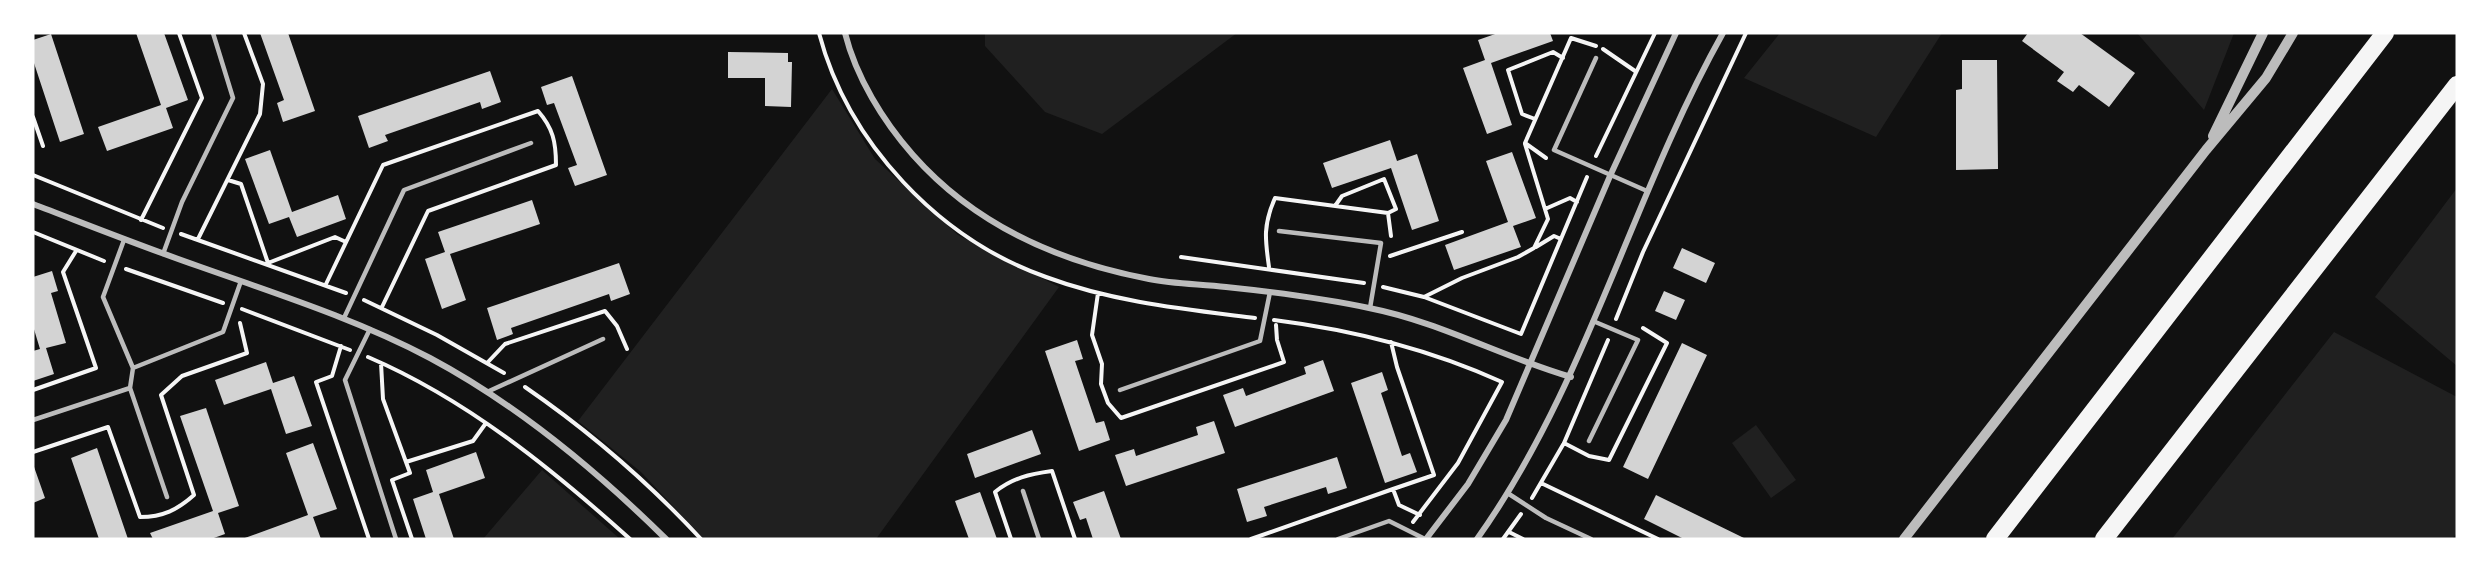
<svg xmlns="http://www.w3.org/2000/svg" width="2490" height="572" font-family="'Space Grotesk',sans-serif">
<style>
.green{fill:#202020}
.building{fill:#d3d3d3}
.lines{fill:none;stroke-linecap:round;stroke-linejoin:round}
.path{stroke:#f5f5f5;stroke-width:4}
.service{stroke:#bcbcbc;stroke-width:4.5}
.minor{stroke:#bcbcbc;stroke-width:6}
.tertiary{stroke:#bcbcbc;stroke-width:10}
.motorway{stroke:#f5f5f5;stroke-width:18}
</style>
<rect width="100%" height="100%" fill="#111"/>
<!-- green -->
<path class="green" d="M985 33H1237L1102 134 1045 112 985 46Z
M1780 33H1942L1876 137 1744 78Z
M2137 33H2234L2204 110Z
M832 89 875 159 958 235 1059 287 876 539H704L641 472 578 421Z
M2457 188V366L2375 297Z
M2334 332 2457 397V533L2452 539H2172Z
M1756 425 1796 480 1771 498 1732 443Z
M542 470 620 539H483Z"/>
<!-- building -->
<path class="building" d="M136 33H164L188 100 166 108 173 128 107 151 98 127 161 105Z
M260 33H288L315 111 283 122 277 103 284 100Z
M1498 33H1550L1553 41 1491 63 1512 125 1487 134 1463 68 1485 60 1478 40Z
M2028 33H2080L2135 73 2109 107 2079 85 2073 92 2057 81 2064 72 2022 41Z
M51 34 84 134 60 142 33 60V40Z
M728 52 788 53V62H792L791 107 765 106V78H728Z
M1962 60H1997L1998 169 1956 170V90L1962 89Z
M490 71 501 102 482 109 480 102 385 135 388 141 369 148 358 116Z
M572 76 607 175 575 186 568 168 577 165 554 103 547 105 541 87Z
M1390 140 1397 161 1417 154 1439 221 1412 230 1391 168 1332 188 1323 163Z
M270 150 292 212 338 195 346 219 297 237 289 217 269 224 245 159Z
M1512 152 1536 218 1513 226 1521 247 1454 270 1445 245 1508 222 1486 161Z
M532 200 540 224 450 254 466 300 442 309 425 259 445 252 438 232Z
M1682 248 1715 263 1706 283 1673 268Z
M619 263 630 294 611 301 609 294 511 328 513 334 497 340 487 308Z
M52 271 58 291 51 293 66 343 46 348 54 374 33 381V351L40 349 33 326V277Z
M1664 291 1685 300 1676 320 1655 311Z
M1077 340 1083 359 1075 361 1096 423 1104 421 1110 440 1079 451 1045 351Z
M1682 343 1707 355 1648 479 1623 467Z
M1323 360 1334 391 1235 427 1223 395 1243 388 1246 396 1306 374 1304 367Z
M266 362 273 383 294 376 312 426 286 434 271 389 224 405 215 380Z
M1382 372 1388 390 1381 393 1402 456 1410 453 1417 472 1385 483 1351 383Z
M206 408 239 506 218 513 225 534 211 539H153L150 533 213 511 180 416Z
M1214 421 1225 453 1126 486 1115 455 1134 449 1136 456 1198 435 1196 427Z
M1032 430 1041 454 975 478 967 454Z
M313 443 337 509 313 517 321 539H242L308 515 286 453Z
M97 448 128 539H99L71 458Z
M476 452 485 478 439 494 454 539H426L413 499 433 492 426 470Z
M1337 457 1347 488 1328 494 1326 487 1264 507 1267 516 1247 522 1237 489Z
M33 464 45 498 33 503Z
M1104 491 1121 539H1093L1086 518 1080 520 1073 502Z
M980 492 997 539H969L955 501Z
M1656 495 1746 539H1684L1644 519Z"/>
<g class="lines">
<!-- path -->
<path class="path" d="M819 33C848 143 939 239 1046 277 1113 302 1184 309 1255 318
M1603 49 1635 71
M33 117 43 146
M1535 119 1522 114 1508 70 1553 52 1563 58
M1596 156 1655 33
M1546 158 1525 143 1571 38 1596 46
M33 175 163 228
M228 180 241 184 268 263 335 237 346 242
M1335 206 1342 196 1384 179 1396 209 1388 213
M1545 209 1570 198 1577 202
M141 220 202 98 179 33
M33 232 104 261
M181 234 346 293
M198 239 260 114 263 84 244 33
M1536 247 1554 236 1561 239
M1390 256 1462 232
M1181 257 1364 283
M1269 267C1265 239 1263 225 1275 198L1388 213 1391 236
M126 269 223 303
M326 284 383 165 538 111C553 128 556 142 556 165L428 211 382 307
M1383 287 1424 297 1521 334 1587 177
M1098 293 1092 335 1102 364 1101 384 1108 403 1121 418 1284 362 1277 340 1276 325
M1424 297 1462 278 1518 257 1534 248 1548 219 1525 144
M364 300 437 335 504 373
M242 309 350 350
M1616 319 1643 252 1746 33
M1274 320C1354 330 1429 349 1502 382L1458 463 1413 522
M1391 342 1397 367 1434 475 1393 489
M341 346 332 376 316 382 369 539
M368 357C466 399 551 468 630 539
M488 362 505 344 605 311 617 326 627 349
M381 363 383 399 410 473 392 480 412 539
M525 387C589 431 648 482 701 539
M33 390 96 368 63 272 76 251
M1564 443 1589 456 1609 460 1667 343 1643 328
M33 452 108 427 140 517C163 517 177 510 194 495L161 395 182 376 247 353 240 323
M406 462 473 441 486 423
M1541 483 1658 539
M1532 498 1564 443 1608 340
M1509 532 1523 539
M1011 539 995 492C1012 478 1030 474 1052 471L1075 539
M1251 539 1393 489 1399 505 1420 515
M1503 539 1521 514"/>
<!-- service -->
<path class="service" d="M1596 58 1554 150 1647 191
M1279 231 1381 243 1370 308
M124 240 103 297 133 368 130 388 167 497
M163 254 182 202 233 98 213 33
M344 318 404 190 531 143
M370 329 345 380 396 539
M133 368 223 332 241 281
M1120 390 1260 341 1270 292
M487 392 603 339
M33 420 130 388
M1589 441 1638 340 1593 321
M1023 491 1039 539
M1509 494 1546 518 1591 539
M1338 539 1389 521 1425 539"/>
<!-- minor -->
<path class="minor" d="M845 33C856 77 883 121 913 155 974 224 1059 262 1149 279 1174 284 1200 284 1226 287 1274 292 1322 298 1369 308 1440 322 1502 357 1571 377
M33 204C88 225 143 247 198 266 277 294 356 319 430 358 518 405 595 469 666 539
M1426 539 1468 484 1506 420 1610 176 1676 33
M1477 539C1587 385 1631 197 1723 33"/>
<!-- tertiary -->
<path class="tertiary" d="M2213 136 2263 33
M1904 539 2206 150 2266 78 2293 33"/>
<!-- motorway -->
<path class="motorway" d="M1995 539 2385 33
M2104 539 2457 85"/>
</g>
<!-- border -->
<rect width="2490" height="572" fill="none" stroke="#ffffff" stroke-width="69"/>
</svg>
